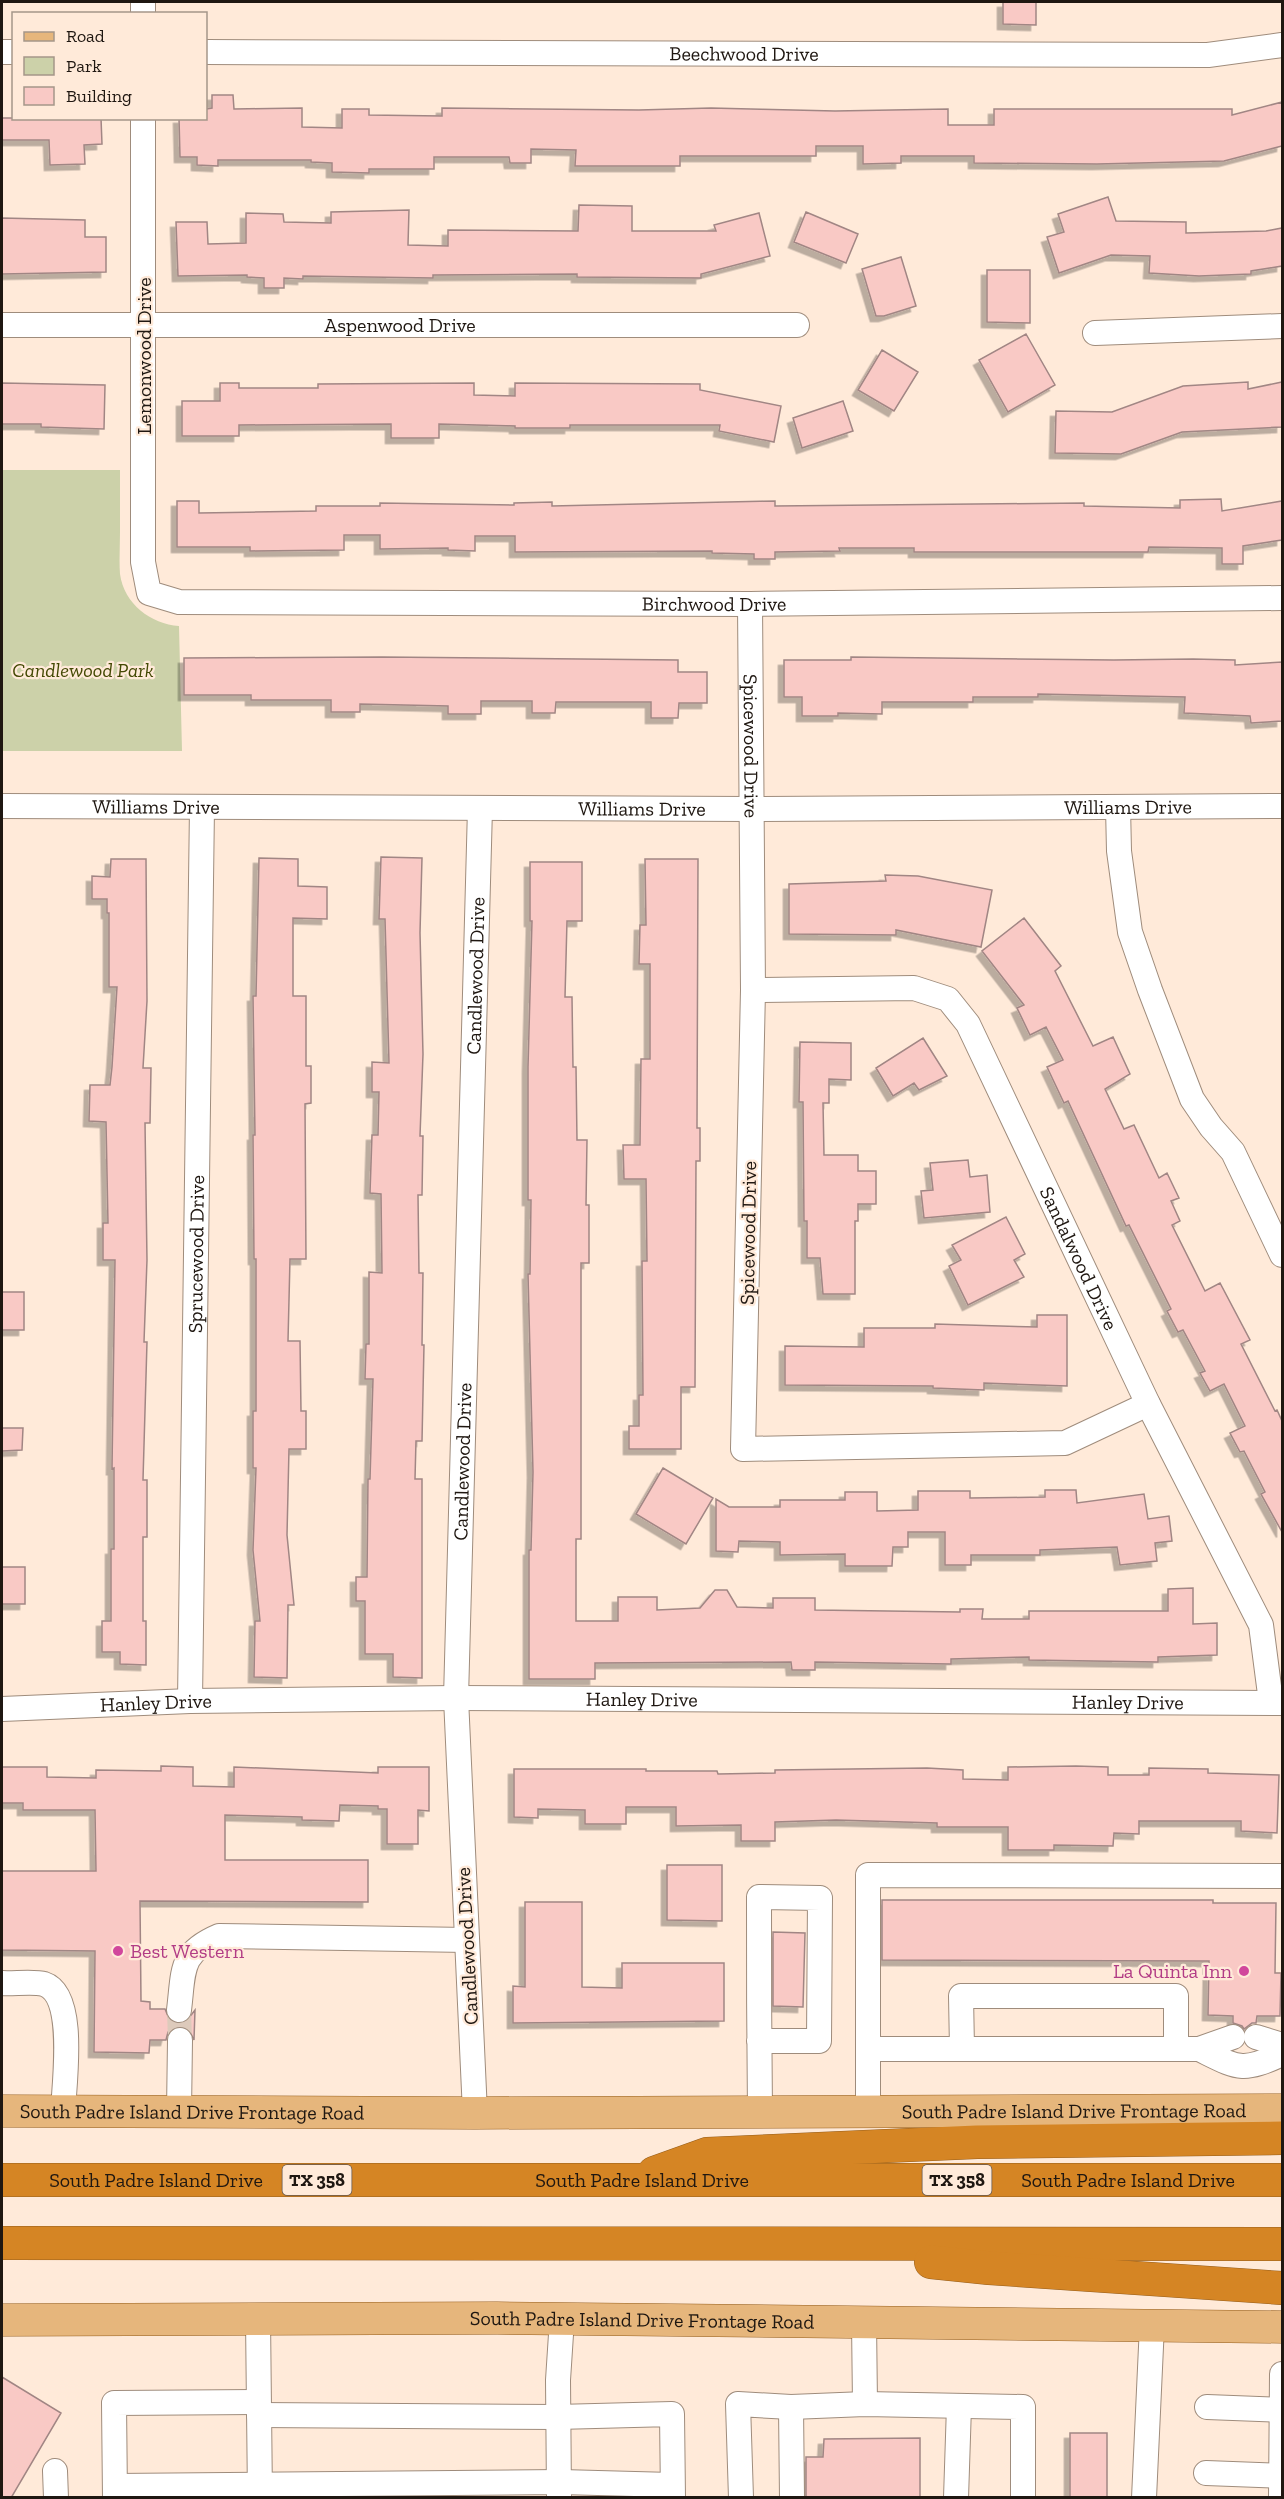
<svg xmlns="http://www.w3.org/2000/svg" width="1284" height="2499" font-family="'Zilla Slab',serif">
<style>
.green{fill:#ccd1a9}
.building{fill:#f9c9c5;stroke:#a18684;stroke-width:1.5;filter:url(#shadow)}
.lines{fill:none;stroke-linecap:round;stroke-linejoin:round}
.minor-tunnel{stroke:#ddcabb;stroke-width:24;stroke-dasharray:24 12;stroke-linecap:butt}
.minor-casing{stroke:#9f8c7c;stroke-width:26}
.major-casing{stroke:#955e1d;stroke-width:33}
.highway-casing{stroke:#955e1d;stroke-width:34}
.minor{stroke:#fff;stroke-width:24}
.major{stroke:#e6b67c;stroke-width:32}
.highway{stroke:#d58524;stroke-width:33}
.hotel-dot{fill:#d1479c;stroke:#ffead9;stroke-width:2}
.labels{text-anchor:middle;stroke-width:4.5;stroke-linejoin:round;paint-order:stroke}
.shield{fill:#ffead9;stroke:#62564d;stroke-width:1.5}
.shield-label{font-size:18px;font-weight:bold;fill:#1f1711}
.street-label{font-size:20px;fill:#1f1711;stroke:#ffead9}
.park-label{font-size:20px;font-style:italic;fill:#444904;stroke:#ffead9}
.hotel-label{font-size:20px;fill:#b23c85;stroke:#ffead9;text-anchor:start}
</style>
<defs>
<filter id="shadow"><feDropShadow dx="-5.5" dy="5.5" stdDeviation="0" flood-color="#0004"/></filter>
</defs>
<rect width="100%" height="100%" fill="#ffead9"/>
<!-- green -->
<path class="green" d="M2 470H120C120 491 120 511 120 532 120 546 119 561 120 574 124 604 151 624 179 626L182 751H2Z"/>
<!-- building -->
<path class="building" d="M1003 2H1036V25L1003 24Z
M212 95H233L234 109 302 108V127L342 128V109H369V115L442 116V108L639 110 711 108 835 111 948 109V125H994V109H1232V115L1282 102V146L1224 161 1097 164 974 163V156H901V163L863 164V146H816V156H680V166H575L576 150 531 149V163H510L509 157H434V169H369V173L332 172V163L311 162V160H218V166L197 165V157H180L179 118H206V109L212 108Z
M2 118H101L102 144 84 145 85 164 50 165 49 140H2Z
M1108 197 1116 221 1186 222V233L1266 231 1282 228V266L1251 271V274L1199 276 1149 273 1150 256 1111 255 1059 273 1047 237 1064 232 1058 214Z
M579 205 632 206V231H716L714 225 759 213 770 256 701 274V278L577 277V274L433 275V278L303 276V279L284 278V288H264V278L247 277V275L178 276 176 222H207L208 244 246 243V213L283 214 284 222 331 223V212L409 210 408 245 448 246V230L578 231Z
M806 212 858 234 846 263 794 242Z
M2 218 85 220V237H106V272L2 274Z
M901 257 916 306 884 316H876L862 269Z
M987 270H1030V323L987 322Z
M1026 334 1055 385 1008 412 979 360Z
M882 350 918 372 894 411 858 390Z
M1248 382V389L1282 382V427L1182 432 1121 454 1055 453 1056 411 1112 412 1183 386Z
M2 383 105 385 104 429 41 427V424H2Z
M220 383H239V388H318V384L474 383V395L515 396V383L700 384V390L781 406 774 442 719 431 720 425H570V428H515V426L439 424V438H391V424L239 425V436H182V401H220Z
M843 401 853 431 802 448 793 418Z
M1221 499 1222 511 1282 501V540L1243 546V564H1222V548L1149 547 1148 552H914V548H839L840 551 775 552V559H754V554L712 553V551L515 552V536H475V551L448 550V548L380 549V535H344V550L250 551V547H177V501H199V513L316 511V506H380V503L514 505V503L552 502V506L775 501V506L1084 503V506L1180 508V500Z
M382 657 678 660V672H707V703H679L678 718H651V702H556L555 713H532V701H481V714H448V706L360 704V712H331V700H251V695H184V658Z
M851 657 1114 660 1193 659 1235 660V665L1282 662V721L1251 723 1250 716 1184 713 1185 697 1038 694V697H973V702H882V714L838 713V716H802V697H784V660H851Z
M381 857 422 858 420 933 423 1054 420 1136H423L422 1195H418L419 1273H423L422 1345H424L422 1441H416L415 1479H422V1678L393 1677V1654H365V1601H356V1577H367L368 1479H370L373 1379H365L366 1344H369V1272L382 1273 381 1194 370 1193 372 1135H378L379 1092H372V1062L389 1063 385 919H379Z
M259 858 298 859V886L327 887V919L293 918V996H306V1066H311V1103L305 1104 306 1259H290L288 1341H300L301 1411H306V1449H289L287 1535 294 1605H288L287 1678 254 1677 255 1621H260L253 1550 256 1468H253V1411H256V1259H254L253 1135H255L253 996H256Z
M111 859H146L147 1001 143 1068H151L150 1123H145L147 1260 144 1342H147L143 1480H147V1537H143V1621H146V1665L120 1664V1652H102V1621H111V1549H114V1468L112 1469 115 1260H103V1223H108L106 1122 89 1121 90 1085H110L112 1067 117 987H109V913H107V899H92V876L110 877Z
M645 859H698L697 1128H700V1161H696L695 1387H681V1449H629V1426H639V1395H643L642 1261H647L646 1179H624L623 1145H640L641 1059H650V964H639L640 925H646Z
M530 862H582V921H567L565 997H572L573 1067H576L577 1140H587L586 1205H589V1263H581V1539H576V1621H618V1597H657V1610L700 1608 715 1590H727L737 1607 773 1608V1598H815V1610L960 1612V1609H983L982 1619H1029V1611H1168V1589L1193 1588V1624L1217 1623V1655L1158 1657V1662L1029 1660V1657L951 1659V1664L815 1662V1670H792L791 1662 595 1663V1679H529V1550H531L533 1472 528 1274H530L531 1200H528V1067L532 921H530Z
M885 875 918 876 992 890 981 947 896 930V935L789 934V884L886 881Z
M1024 918 1061 966 1055 971 1093 1046 1113 1037 1130 1074 1105 1089 1124 1129 1134 1125 1159 1178 1167 1173 1179 1198 1171 1201 1180 1221 1172 1225 1205 1291 1220 1283 1250 1340 1241 1344 1275 1411 1277 1410 1282 1421V1532L1261 1494 1265 1492 1244 1451 1240 1452 1230 1433 1245 1426 1224 1384 1210 1391 1200 1373 1205 1371 1183 1330 1178 1332 1167 1311 1171 1309 1129 1225 1126 1226 1068 1101 1064 1103 1047 1067 1063 1060 1046 1027 1030 1035 1017 1008 1024 1005 982 951Z
M923 1038 947 1076 919 1090 914 1083 893 1096 876 1068Z
M800 1042 851 1043V1080L829 1079V1103H823L824 1155H858V1171H876V1204H858V1221H855V1294H823L820 1258H807V1221H804L803 1102H799Z
M968 1160 970 1177 987 1175 990 1212 924 1218 921 1191 933 1190 930 1163Z
M1006 1217 1025 1254 1014 1260 1024 1277 968 1305 949 1266 961 1260 952 1245Z
M2 1292H24V1330H2Z
M1037 1315H1067V1386L984 1383V1390L933 1388V1386L785 1385V1346L864 1347V1328H935V1324L1037 1327Z
M2 1428H23L22 1450 2 1451Z
M663 1468 713 1498 686 1544 636 1514Z
M1045 1490H1076L1077 1503 1144 1494 1148 1519 1169 1516 1172 1541 1155 1543 1157 1561 1120 1565 1117 1547 1040 1550V1555H971V1565H945V1532H908V1547H893L892 1566H845V1554L780 1555V1542L739 1541 738 1552 716 1551V1499L729 1507H780V1500H845V1492H877V1511L918 1510V1491H970V1498L1045 1497Z
M2 1567H25V1604H2Z
M161 1766 193 1767V1786L234 1787V1767L378 1773V1767H429V1811L418 1810V1844H387V1809H378V1806L340 1805 339 1821 302 1820V1817L225 1815V1860H368V1902L140 1901 141 2001 150 2002V2009H165L170 2021 177 2024 185 2023 195 2010 194 2040 188 2028 180 2026 168 2032 166 2040H150L149 2053 94 2052 95 1951 2 1950V1871H96L95 1810H23V1803H2V1767H47V1777L96 1778V1770L161 1771Z
M1076 1766 1108 1767V1775H1149V1768L1208 1769V1773L1279 1775 1277 1833 1241 1831V1821H1139V1834L1114 1833 1113 1846 1054 1845V1850H1008V1827H937V1823L836 1820 775 1822V1841H741V1825L676 1826V1807H626V1824H585V1810L538 1809V1818L514 1817V1769H646V1771H717L718 1774 775 1773V1770L927 1768 963 1770V1779L1008 1780V1767Z
M667 1865H722V1921L667 1920Z
M882 1900H1213V1903H1276L1275 1973H1281L1280 2016H1257L1256 2023H1252L1244 2029 1242 2026 1233 2023V2016L1208 2015 1209 1961 882 1960Z
M525 1902H582V1987L622 1988V1963H724V2021L513 2023V1986L525 1987Z
M773 1932 805 1933 803 2007 773 2006Z
M2 2377 61 2413 11 2498H2Z
M1070 2433H1107V2498H1070Z
M920 2438V2498H806V2457H823L824 2439Z"/>
<g class="lines">
<!-- minor-tunnel -->
<path class="minor-tunnel" d="M179 2010 180 2040"/>
<defs>
<g id="minor">
<path d="M143 14V2"/>
<path d="M2 52H14"/>
<path id="s1" d="M206 52 1208 55 1282 45"/>
<path id="s2" d="M143 118V562L149 593 179 602 750 604 1282 598"/>
<path id="s3" d="M2 325H797"/>
<path d="M1095 333 1282 326"/>
<path id="s4" d="M750 604 753 990 743 1449 1065 1443 1148 1404"/>
<path id="s5" d="M2 806 750 809 1282 806"/>
<path d="M1118 807 1119 851 1130 932 1150 990 1192 1099 1211 1127 1233 1152 1282 1255"/>
<path id="s6" d="M753 990 914 988 948 999 968 1024 1148 1404 1261 1625 1271 1702"/>
<path id="s7" d="M190 1701 202 807"/>
<path id="s8" d="M2 1709 190 1701 456 1698 1282 1703"/>
<path d="M2 1983C12 1984 34 1981 44 1984 77 1995 64 2083 63 2111"/>
<path d="M179 2010C184 1970 179 1953 219 1936L467 1940"/>
<path d="M1233 2037 1199 2049C1238 2068 1241 2073 1282 2054"/>
<path d="M1256 2037 1282 2045"/>
<path d="M759 2041H819L820 1898 759 1897C759 1969 759 2040 760 2112"/>
<path d="M962 2048 961 1996H1176V2049"/>
<path d="M868 2049V1875L1282 1876"/>
<path d="M179 2111 180 2040"/>
<path d="M868 2111V2049H1199"/>
<path id="s9" d="M475 2113 456 1698 480 808"/>
<path d="M258 2319 260 2498"/>
<path d="M864 2322 865 2404"/>
<path d="M791 2407 792 2498"/>
<path d="M1207 2407 1282 2410"/>
<path d="M259 2415 557 2417 672 2414 673 2498"/>
<path d="M55 2471 56 2498"/>
<path d="M1206 2473 1282 2476"/>
<path d="M115 2486 561 2482 672 2485"/>
<path d="M559 2496 558 2380 562 2319"/>
<path d="M115 2498 114 2403 258 2402"/>
<path d="M741 2498 738 2404 791 2407 865 2404 1023 2407V2498"/>
<path d="M956 2498 959 2406"/>
<path d="M1144 2498 1152 2325"/>
<path d="M1281 2498 1282 2374"/>
</g>
<g id="major">
<path id="s10" d="M2 2111 475 2113 1282 2110"/>
<path id="s11" d="M2 2320 497 2318 1282 2327"/>
</g>
<g id="highway">
<path d="M654 2173 707 2154 977 2142 1282 2138"/>
<path id="s12" d="M2 2180H1282"/>
<path d="M2 2243 1282 2244"/>
<path d="M931 2262 989 2268 1282 2288"/>
</g>
</defs>
<!-- minor casing -->
<use href="#minor" class="minor-casing"/>
<!-- major casing -->
<use href="#major" class="major-casing"/>
<!-- highway casing -->
<use href="#highway" class="highway-casing"/>
<!-- minor -->
<use href="#minor" class="minor"/>
<!-- major -->
<use href="#major" class="major"/>
<!-- highway -->
<use href="#highway" class="highway"/>
</g>
<!-- markers -->
<g class="hotel-dot">
<circle cx="118" cy="1951" r="6"/>
<circle cx="1244" cy="1971" r="6"/>
</g>
<g class="labels">
<!-- shield labels -->
<g class="shield">
<rect x="282.5" y="2165" width="69" height="30" rx="4.5"/>
<rect x="922.5" y="2165" width="69" height="30" rx="4.5"/>
</g>
<g class="shield-label">
<text x="317" y="2186">TX 358</text>
<text x="957" y="2186">TX 358</text>
</g>
<!-- street labels -->
<g class="street-label">
<text dy="7" stroke="none"><textPath href="#s1" startOffset="538">Beechwood Drive</textPath></text>
<text dy="7" stroke="none"><textPath href="#s3" startOffset="398">Aspenwood Drive</textPath></text>
<text transform="translate(144 356) rotate(-90)" y="7">Lemonwood Drive</text>
<text dy="7" stroke="none"><textPath href="#s2" startOffset="1042">Birchwood Drive</textPath></text>
<text dy="7" stroke="none"><textPath href="#s4" startOffset="142">Spicewood Drive</textPath></text>
<text dy="7" stroke="none"><textPath href="#s5" startOffset="154">Williams Drive</textPath></text>
<text dy="7" stroke="none"><textPath href="#s5" startOffset="1126">Williams Drive</textPath></text>
<text dy="7" stroke="none"><textPath href="#s5" startOffset="640">Williams Drive</textPath></text>
<text dy="7" stroke="none"><textPath href="#s9" startOffset="1138">Candlewood Drive</textPath></text>
<text transform="translate(748 1233) rotate(-89)" y="7">Spicewood Drive</text>
<text dy="7" stroke="none"><textPath href="#s7" startOffset="447">Sprucewood Drive</textPath></text>
<text dy="7" stroke="none"><textPath href="#s6" startOffset="488">Sandalwood Drive</textPath></text>
<text dy="7" stroke="none"><textPath href="#s9" startOffset="652">Candlewood Drive</textPath></text>
<text dy="7" stroke="none"><textPath href="#s8" startOffset="640">Hanley Drive</textPath></text>
<text dy="7" stroke="none"><textPath href="#s8" startOffset="1126">Hanley Drive</textPath></text>
<text dy="7" stroke="none"><textPath href="#s8" startOffset="154">Hanley Drive</textPath></text>
<text transform="translate(467 1946) rotate(-93)" y="7">Candlewood Drive</text>
<text dy="7" stroke="none"><textPath href="#s10" startOffset="1072">South Padre Island Drive Frontage Road</textPath></text>
<text dy="7" stroke="none"><textPath href="#s10" startOffset="190">South Padre Island Drive Frontage Road</textPath></text>
<text dy="7" stroke="none"><textPath href="#s12" startOffset="154">South Padre Island Drive</textPath></text>
<text dy="7" stroke="none"><textPath href="#s12" startOffset="640">South Padre Island Drive</textPath></text>
<text dy="7" stroke="none"><textPath href="#s12" startOffset="1126">South Padre Island Drive</textPath></text>
<text dy="7" stroke="none"><textPath href="#s11" startOffset="640">South Padre Island Drive Frontage Road</textPath></text>
</g>
<!-- park labels -->
<g class="park-label">
<text x="83" y="677">Candlewood Park</text>
</g>
<!-- hotel labels -->
<g class="hotel-label">
<text x="130" y="1958">Best Western</text>
<text x="1232" y="1978" text-anchor="end">La Quinta Inn</text>
</g>
</g>
<!-- border -->
<rect width="1284" height="2499" fill="none" stroke="#1f1711" stroke-width="6"/>
<!-- legend -->
<rect x="12" y="12" width="195" height="108" fill="#ffead9" stroke="#a59689" stroke-width="1.5"/>
<rect x="24" y="32" width="30" height="9" fill="#e6b67c" stroke="#a59689" stroke-width="1.5"/>
<text x="66" y="42" font-size="18" fill="#1f1711">Road</text>
<rect x="24" y="57" width="30" height="18" fill="#ccd1a9" stroke="#a59689" stroke-width="1.5"/>
<text x="66" y="72" font-size="18" fill="#1f1711">Park</text>
<rect x="24" y="87" width="30" height="18" fill="#f9c9c5" stroke="#a59689" stroke-width="1.5"/>
<text x="66" y="102" font-size="18" fill="#1f1711">Building</text>
</svg>
